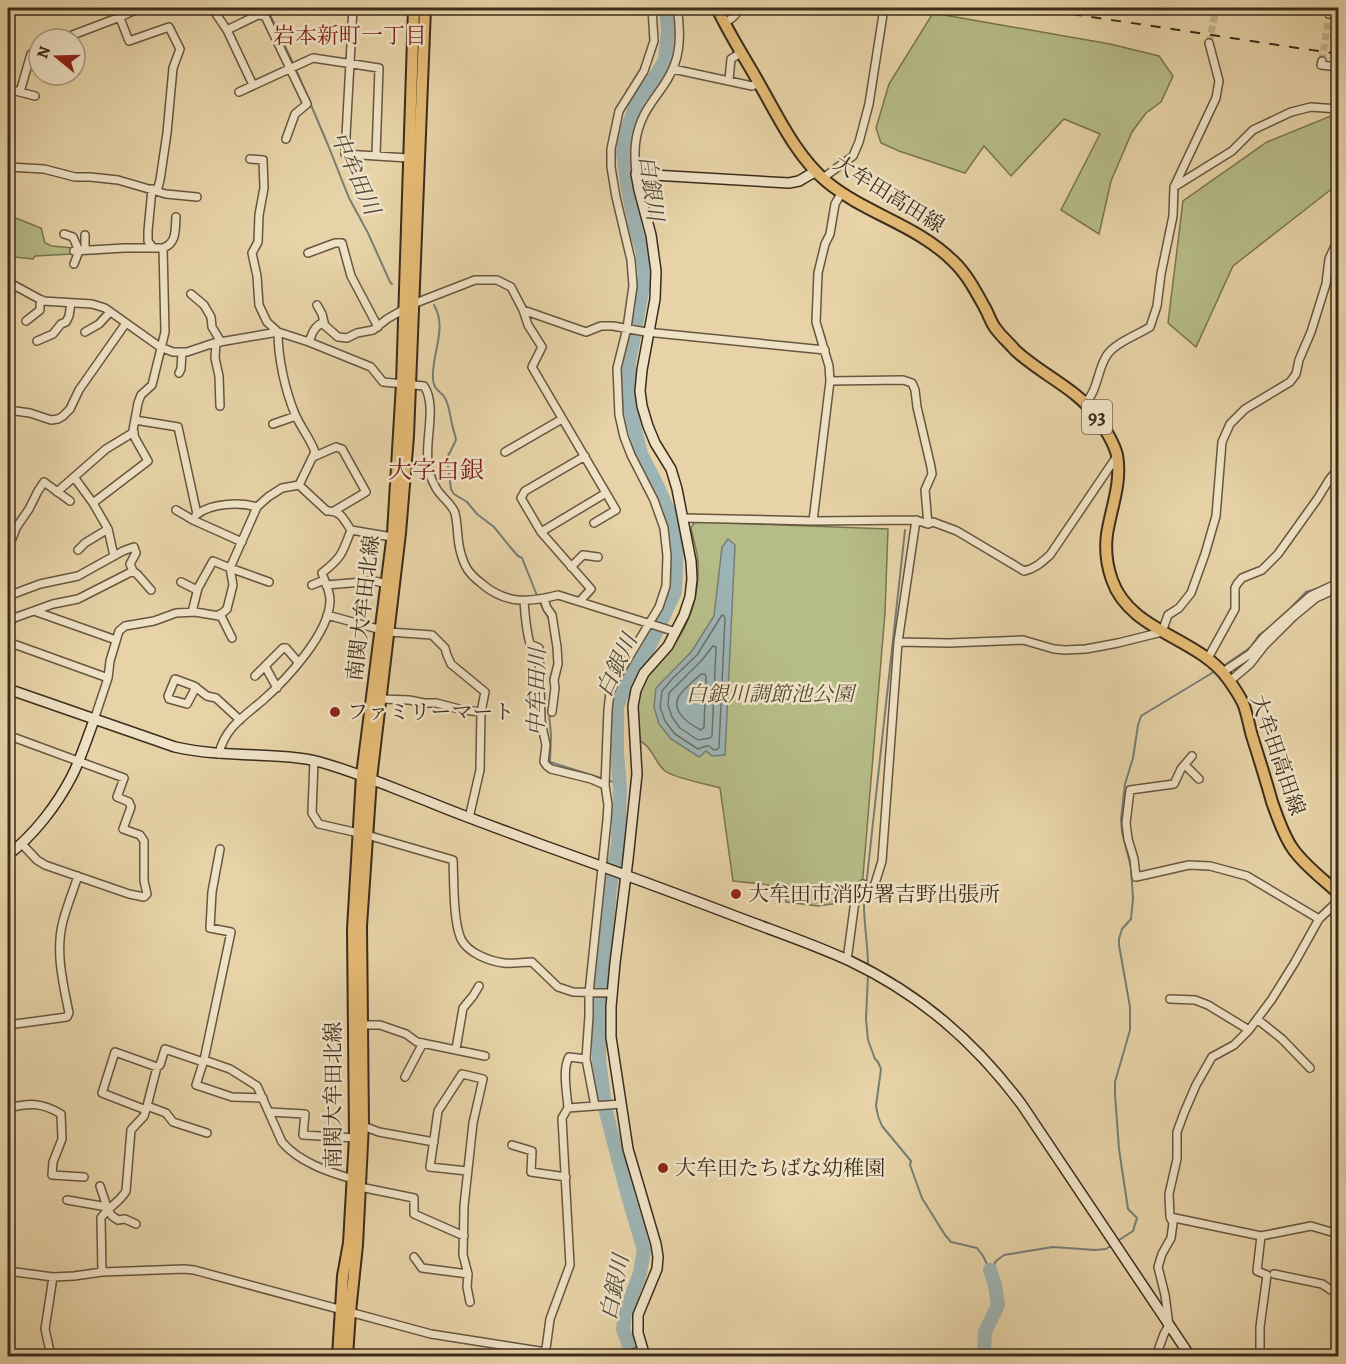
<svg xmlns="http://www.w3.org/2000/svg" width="1346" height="1364" font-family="Alegreya,'Noto Serif JP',serif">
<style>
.green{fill:#b6bc87;stroke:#797452;stroke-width:1.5}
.water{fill:#9db4b4;stroke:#767e77;stroke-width:1.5}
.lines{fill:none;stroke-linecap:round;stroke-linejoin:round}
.shore{stroke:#6c7068;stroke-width:1.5}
.stream{stroke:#767e77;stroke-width:2}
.river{stroke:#9db4b4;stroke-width:14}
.street-tunnel{stroke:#c5b28b;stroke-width:7;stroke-dasharray:7 3.5;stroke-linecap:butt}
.street-casing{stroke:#67563f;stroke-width:10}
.secondary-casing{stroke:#3c2c1c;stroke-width:12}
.primary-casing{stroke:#3c2c1c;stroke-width:14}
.street{stroke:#efe2c6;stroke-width:7}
.secondary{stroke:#efe2c6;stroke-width:9}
.primary{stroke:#e4ba74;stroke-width:10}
.rail{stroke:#3c2c1c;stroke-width:2;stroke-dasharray:10 10;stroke-linecap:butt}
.poi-dot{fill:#8f2418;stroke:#efe2c6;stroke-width:2}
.labels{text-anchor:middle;stroke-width:5;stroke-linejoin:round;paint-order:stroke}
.shield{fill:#efe2c6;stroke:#72634f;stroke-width:1.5}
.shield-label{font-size:20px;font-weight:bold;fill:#3c2c1c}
.street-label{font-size:21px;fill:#3c2c1c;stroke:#efe2c6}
.park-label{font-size:21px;font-style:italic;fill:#544931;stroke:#efe2c6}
.poi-label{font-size:21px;fill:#3c2c1c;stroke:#efe2c6;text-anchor:start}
.neighbourhood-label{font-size:22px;fill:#7a1f14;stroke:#efe2c6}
.water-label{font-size:22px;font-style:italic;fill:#4f473a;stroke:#efe2c6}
.quarter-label{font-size:24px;fill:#7a1f14;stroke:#efe2c6}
</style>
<rect width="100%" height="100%" fill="#e7d3a7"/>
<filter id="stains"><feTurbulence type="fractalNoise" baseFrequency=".00333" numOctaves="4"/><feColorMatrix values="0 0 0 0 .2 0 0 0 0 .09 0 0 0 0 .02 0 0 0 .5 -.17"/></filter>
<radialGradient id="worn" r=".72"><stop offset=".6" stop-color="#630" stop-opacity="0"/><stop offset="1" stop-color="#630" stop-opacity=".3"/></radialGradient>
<!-- green -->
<path class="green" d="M933 13 1110 44 1159 56 1173 76 1161 102 1146 113 1132 132 1111 181 1099 234 1061 210 1100 134 1064 119 1011 176 984 146 965 173 899 151 881 143 876 128 889 84Z
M1338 113V184L1233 266 1196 347 1168 323 1183 201 1267 142Z
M8 215 41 228 45 243 52 246 73 248 72 254 35 256 33 259 15 257 8 275Z
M700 522 888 529 885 613 861 900 818 906 786 902 782 888 762 884 733 881 720 788C707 784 674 778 665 771 654 762 652 745 638 740 636 717 636 693 649 673 658 659 673 649 681 634 693 613 699 588 698 564 698 552 693 539 691 528L694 523Z"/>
<!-- water -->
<path class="water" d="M728 539 735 545 725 755 712 756 706 751 699 757 671 739 659 724 654 707 656 688 692 651 714 616 722 547Z"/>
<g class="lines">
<!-- shore -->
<path class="shore" d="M722 615 724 616 725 618 719 747 718 749 714 750 709 746H706L698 749 675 734 665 721 660 707 662 691 673 678 697 655Z
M713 646 716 647V649L712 736 710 738 698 740 680 728 672 717 668 705 669 693 702 660Z
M701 674H705L706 677 704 727 701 730C689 724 670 711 679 696 685 687 694 681 701 674Z"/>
<!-- stream -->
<path class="stream" d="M270 15 292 61
M297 72 328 145 349 198 368 233 390 282 392 284
M434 305C448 328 431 355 433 379 434 391 440 390 445 398 450 406 451 425 455 435L456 440 447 458 451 489 454 494 467 502 477 514 494 527 511 548 518 556 522 558 540 603 550 621
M1328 584 1338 577
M1285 614 1306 592 1323 587
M551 633 554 651
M1222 667 1251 647 1259 635 1272 626
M552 675 555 660
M549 713 551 735 550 762 620 784
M868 966C868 945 864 925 864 905L905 530
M868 975 866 1019 868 1040 875 1059 878 1062 881 1069 876 1106 878 1116 882 1126 911 1161 910 1165 922 1198 945 1235 951 1242 977 1248 983 1256 990 1270 992 1269 996 1261 1004 1255 1053 1247 1095 1250 1106 1249 1112 1245
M1116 1242 1133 1231 1137 1218 1128 1209 1119 1149 1115 1094V1082L1130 1030V1007L1119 945V939L1122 929 1131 919 1133 899 1131 867 1122 832 1121 819 1125 784 1133 758 1138 725 1141 716 1217 670"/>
<!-- river -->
<path class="river" d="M633 1356 623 1329 625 1314 640 1273 644 1250 627 1193 606 1112 599 1061V1009L610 888 618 844 620 789 617 753V706L629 678 648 649 675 592 677 547 669 512 656 483 641 454 629 405V363L645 275 642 249 636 231 627 183 623 152 626 132 638 100 655 77 665 60 668 31 666 8
M982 1356 984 1350 985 1332 998 1305 995 1285 990 1270"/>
<!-- street-tunnel -->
<path class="street-tunnel" d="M1209 43 1216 9
M1322 61 1329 14"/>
<defs>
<path id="street" d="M116 8 129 41 169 27 180 49 173 68 167 133 160 180 157 191
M212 8 227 30 253 85
M353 8 345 154 408 158
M1216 9 1217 8
M1329 14V8
M725 23 732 18 736 14 735 8
M227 30 258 15 265 16 307 104 295 114 286 139
M62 39 120 17 140 8
M1322 61 1321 65 1338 67
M673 69 752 86 759 83
M729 80 731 59 742 52
M8 89 35 96
M20 92 31 54
M239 92 313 58 379 68 376 155
M250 159 263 160 264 188 259 215 258 242 252 253 257 276 259 305 267 322 278 332 309 342 371 367 383 382 424 386C437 405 425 439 428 462 428 470 432 481 436 488 441 497 452 504 455 513 458 525 457 538 460 550 464 566 468 573 481 583 505 604 528 603 558 595L676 632
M8 167 44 169 75 177H90L118 180 166 194 197 197
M636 174C634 152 634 135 644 115 653 97 669 83 675 63 681 47 680 24 677 8
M823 178 853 156 859 142 869 104 884 8
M1174 187 1232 151 1253 130 1291 112 1311 107 1338 109
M152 189 148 231V241L153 248
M64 234 73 237 79 251 74 264
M85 250V235
M74 251 124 248H163C177 243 175 230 176 217
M308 253 335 243H342L351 276 378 327
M8 282 43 301 92 304 105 308 160 347 173 352H187L214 343 278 332
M191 294 204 305 211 317 212 327 221 342
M317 305 322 314 325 326
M523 310 586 332 601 326H613L646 332 825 350
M26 321 40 310V304L42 300
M85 332 99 324 110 312
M278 332C278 358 285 390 295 414 301 428 310 438 315 452L299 485
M37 341 53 334 61 324 66 322 69 316 71 303
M309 342C312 334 314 327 322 323L338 337 347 338 357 333 373 330 387 319 413 304 475 280H497L511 287 523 310 528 325 542 347 532 367 616 510 594 523
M216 343 215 358 219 376 220 406
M179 373 181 369 182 352
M830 381 903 380 912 383 915 390 917 407 931 467 932 474 925 490 928 524
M1085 403C1098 391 1097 370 1107 355 1115 343 1137 335 1150 327L1157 306 1161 274 1173 216 1174 187 1216 98 1219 81 1209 43
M8 410 30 413 51 420 58 419 63 416 70 409 79 390 126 323
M135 420 178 427 197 514
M273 424 296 416
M505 452 562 419
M313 457 336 447 342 449 366 492 334 511
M74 477 93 503 108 529 114 556
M57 492 106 449 134 432
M93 503 148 461 135 438 133 430 138 403 141 395 152 385 165 332 163 248
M176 510 193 520 242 542
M196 515C211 503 239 502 257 507
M683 518 813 521 916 520 928 524 933 522 957 531 1024 571C1035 569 1042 562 1050 555L1117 456
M916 520 898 642 949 643 1023 640 1054 649 1065 650 1086 649 1118 643 1162 632 1168 615 1179 608 1191 593 1205 554 1216 516 1222 442 1230 424 1245 409 1290 382 1296 374 1299 360 1311 332 1326 284 1329 259 1335 246 1338 243
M813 521 830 381 829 366 816 322 818 273 825 244 830 234 835 204 842 192
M351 530 392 537
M541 532 606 493
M8 542 12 539 16 528 29 509 38 491 44 482 70 501
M78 550 85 543 108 529
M571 567 583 555 598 557
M133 571 138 575 151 590
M181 582 197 590
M312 585 324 580
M326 585 375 581 387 584
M8 596 40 584 78 576 123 551 134 547 136 553 130 564 133 571 78 599 53 604 14 618 8 626
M544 599 547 608 552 615 557 647 558 664 554 680 555 688 552 712
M524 601C525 616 526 630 530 644L539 648 541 721 546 745 544 762 547 766 551 769 591 779 605 785
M580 601 591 589 541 532 521 498 525 491 585 456
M34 611 116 640
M192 612 198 588 213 561 230 568 269 582
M220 614 232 638
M327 615 389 632 432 635 445 648 447 655 451 664 485 692 481 712 480 770 469 818
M8 642 108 678
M1208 658 1235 609V588L1237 584 1242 578 1262 570 1278 554 1318 498 1329 480 1338 469
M1223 672 1250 654 1264 637 1310 596 1338 583
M255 676 265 666
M1230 681 1250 664 1264 646 1293 617 1316 598 1338 588
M196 687 187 704 169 699 168 696 175 679 194 686 207 696 216 698 240 720
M277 688 265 666 283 648H286L298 662
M381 699 409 700 424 703H436L463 710 481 712
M94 720 108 678 110 661 119 631 125 626 154 621 176 613 195 612 219 616 227 609 233 585 230 568 257 507 268 497 282 488 299 485
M8 739 10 736 124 778 117 797 129 802 131 807 123 829 140 835 144 841V881L147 894 144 897 129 894 45 865 37 860 21 843
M219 754C224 729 244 716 262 701 286 680 330 633 330 600 330 591 325 582 322 573 342 557 342 554 351 530 344 520 341 510 327 511L299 485
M1192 756 1181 769 1174 784 1130 790 1126 823 1128 839 1134 859 1136 877 1189 865 1210 866 1247 876 1319 919
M314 761 312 813 319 824 367 835 453 860C454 881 453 921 461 939 468 953 489 961 504 963 513 964 523 962 532 962L558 987 573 992 612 993
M1185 765 1199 779
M220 849 212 892 210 928 231 932 204 1060 196 1085 232 1097 263 1098
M847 960 855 901 863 884 873 890 882 861 898 642
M1170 999 1195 1000 1208 1005 1249 1030
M1257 1019 1282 1039 1310 1068
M8 1025 67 1017 69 1013C63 983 55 951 63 921 67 906 73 891 78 876
M362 1025H380L406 1034 417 1042 485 1056
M456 1049 463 1008 473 996 479 986
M204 1060 230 1069 257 1086 282 1142C299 1162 328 1172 353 1179
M157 1067 160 1065 165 1049 203 1062
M405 1077 423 1043
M595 1106 586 1059 589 1016V993L607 820 608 805 605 785 608 710 610 692 617 677 659 607 666 586 667 556 664 528 654 500 631 455 624 437 619 415 617 368 627 328 633 286 631 260 616 197 611 167V149L619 111 644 71 654 41 652 8
M8 1108C29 1103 41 1102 61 1114L62 1139 53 1162 52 1175 84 1177
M568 1108C567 1093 562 1069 569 1057L586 1059
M146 1110 102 1093 115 1052 157 1067 147 1106
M269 1112 305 1114 303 1135 355 1138
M363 1126 379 1132 434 1142
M512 1145 532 1151 531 1172 566 1177
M467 1171 430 1167 438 1111 462 1074 483 1079 473 1123 464 1206 463 1255 468 1274 467 1287 470 1302
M100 1186 108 1210 112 1216 118 1220 125 1219 136 1224
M360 1187 414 1198V1214L464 1236
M67 1200 107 1207
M1170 1217 1261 1236 1311 1226 1338 1234
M414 1257 422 1268 468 1274
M8 1271 53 1277 74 1276 102 1272 184 1269 194 1270 431 1334 546 1352 562 1356
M102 1272 101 1218C108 1207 120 1202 126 1191L131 1130 144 1116 147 1106 166 1113 173 1122 207 1133
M1274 1274 1322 1284 1331 1290 1338 1293
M51 1356 45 1329 53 1277
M545 1356 550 1319 570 1265 562 1118 568 1108 621 1104
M622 1356 643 1350 648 1356
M1156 1356 1164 1334 1169 1325 1165 1295 1158 1267 1162 1254 1171 1238 1173 1223 1170 1217 1169 1194 1177 1159V1132L1184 1113 1196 1085 1212 1057 1234 1045 1249 1030 1272 999 1295 962 1319 919 1338 901
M1260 1356V1327L1267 1275 1257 1271 1261 1236
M1335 1356 1338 1352"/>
<path id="secondary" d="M8 689 175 747C202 753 228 754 255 755 275 756 296 756 316 761 354 771 390 787 427 801 463 816 500 829 537 843 601 866 664 889 727 913 768 929 811 943 850 961 921 995 975 1042 1022 1105L1190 1356
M8 855C34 835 57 805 72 776 81 758 87 739 94 720
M643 1350 638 1333V1315L657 1269 658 1257 656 1244 628 1149 611 1037V1007L615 963 628 859 637 774 633 706 636 690 644 673 668 646 684 615 690 597 692 579 691 561 677 489 671 469 655 443 648 426 642 406 640 391 642 370 655 299 656 271 651 235 639 190 636 174 789 183 799 181 816 171"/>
<path id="primary" d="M717 8C728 32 743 55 756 78 777 114 795 155 827 182 866 214 917 225 953 261 967 274 976 292 985 308 989 315 991 323 996 329 1001 336 1009 343 1015 350 1039 373 1077 389 1095 415 1104 427 1113 440 1117 455 1122 483 1111 508 1107 534 1105 549 1107 566 1112 580 1130 632 1198 637 1228 679 1233 686 1239 695 1243 703 1247 713 1249 725 1252 736 1259 758 1266 780 1272 802 1278 818 1283 835 1293 849 1305 866 1323 879 1338 893
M338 1356 343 1276 349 1243 355 1138 353 929 362 775 393 533 402 384 414 8
M347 1356 350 1312 357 1245 363 1124 361 926 371 779 400 533 408 436 425 8"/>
</defs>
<!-- street casing -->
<use href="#street" class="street-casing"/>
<!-- secondary casing -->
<use href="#secondary" class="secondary-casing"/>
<!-- primary casing -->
<use href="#primary" class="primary-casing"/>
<!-- street -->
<use href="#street" class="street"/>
<!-- secondary -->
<use href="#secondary" class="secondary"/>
<!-- primary -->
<use href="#primary" class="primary"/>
<!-- rail -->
<path class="rail" d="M1032 8 1338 54"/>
</g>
<!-- markers -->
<g class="poi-dot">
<circle cx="335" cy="712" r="6"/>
<circle cx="736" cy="894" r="6"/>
<circle cx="663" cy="1168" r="6"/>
</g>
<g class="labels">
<!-- shield labels -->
<rect class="shield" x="1082" y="400" width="30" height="34" rx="4.5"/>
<g class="shield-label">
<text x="1097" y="424">93</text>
</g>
<!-- street labels -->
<g class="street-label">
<text transform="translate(889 194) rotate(32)" y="7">大牟田高田線</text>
<text transform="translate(363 608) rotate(-83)" y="7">南関大牟田北線</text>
<text transform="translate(1278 755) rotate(71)" y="7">大牟田高田線</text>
<text transform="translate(333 1095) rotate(-90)" y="7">南関大牟田北線</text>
</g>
<!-- park labels -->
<g class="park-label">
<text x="770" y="701">白銀川調節池公園</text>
</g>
<!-- poi labels -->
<g class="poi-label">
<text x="347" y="719">ファミリーマート</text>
<text x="748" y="901">大牟田市消防署吉野出張所</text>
<text x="675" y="1175">大牟田たちばな幼稚園</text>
</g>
<!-- neighbourhood labels -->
<g class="neighbourhood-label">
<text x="350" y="43">岩本新町一丁目</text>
</g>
<!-- water labels -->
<g class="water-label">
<text transform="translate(356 173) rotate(66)" y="8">中牟田川</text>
<text transform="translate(652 188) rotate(82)" y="8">白銀川</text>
<text transform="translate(616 665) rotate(-65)" y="8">白銀川</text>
<text transform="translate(536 692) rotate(-89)" y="8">中牟田川</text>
<text transform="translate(614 1287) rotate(-78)" y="8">白銀川</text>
</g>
<!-- quarter labels -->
<g class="quarter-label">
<text x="436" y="478">大字白銀</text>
</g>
</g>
<!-- margin -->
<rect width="1346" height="1364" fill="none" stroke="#e7d3a7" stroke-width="30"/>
<rect x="9" y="9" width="1328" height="1346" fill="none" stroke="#3c2c1c" stroke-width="3"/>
<rect x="15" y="15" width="1316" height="1334" fill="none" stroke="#3c2c1c" stroke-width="1.5"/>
<!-- north arrow -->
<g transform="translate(57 57) rotate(289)"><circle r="28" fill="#efe2c6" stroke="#a79982" stroke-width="1.5"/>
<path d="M0-4.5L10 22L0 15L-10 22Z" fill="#8f2418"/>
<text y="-9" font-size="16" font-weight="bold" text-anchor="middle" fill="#3c2c1c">N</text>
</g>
<rect width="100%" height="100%" filter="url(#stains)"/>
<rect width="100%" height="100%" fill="url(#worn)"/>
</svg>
